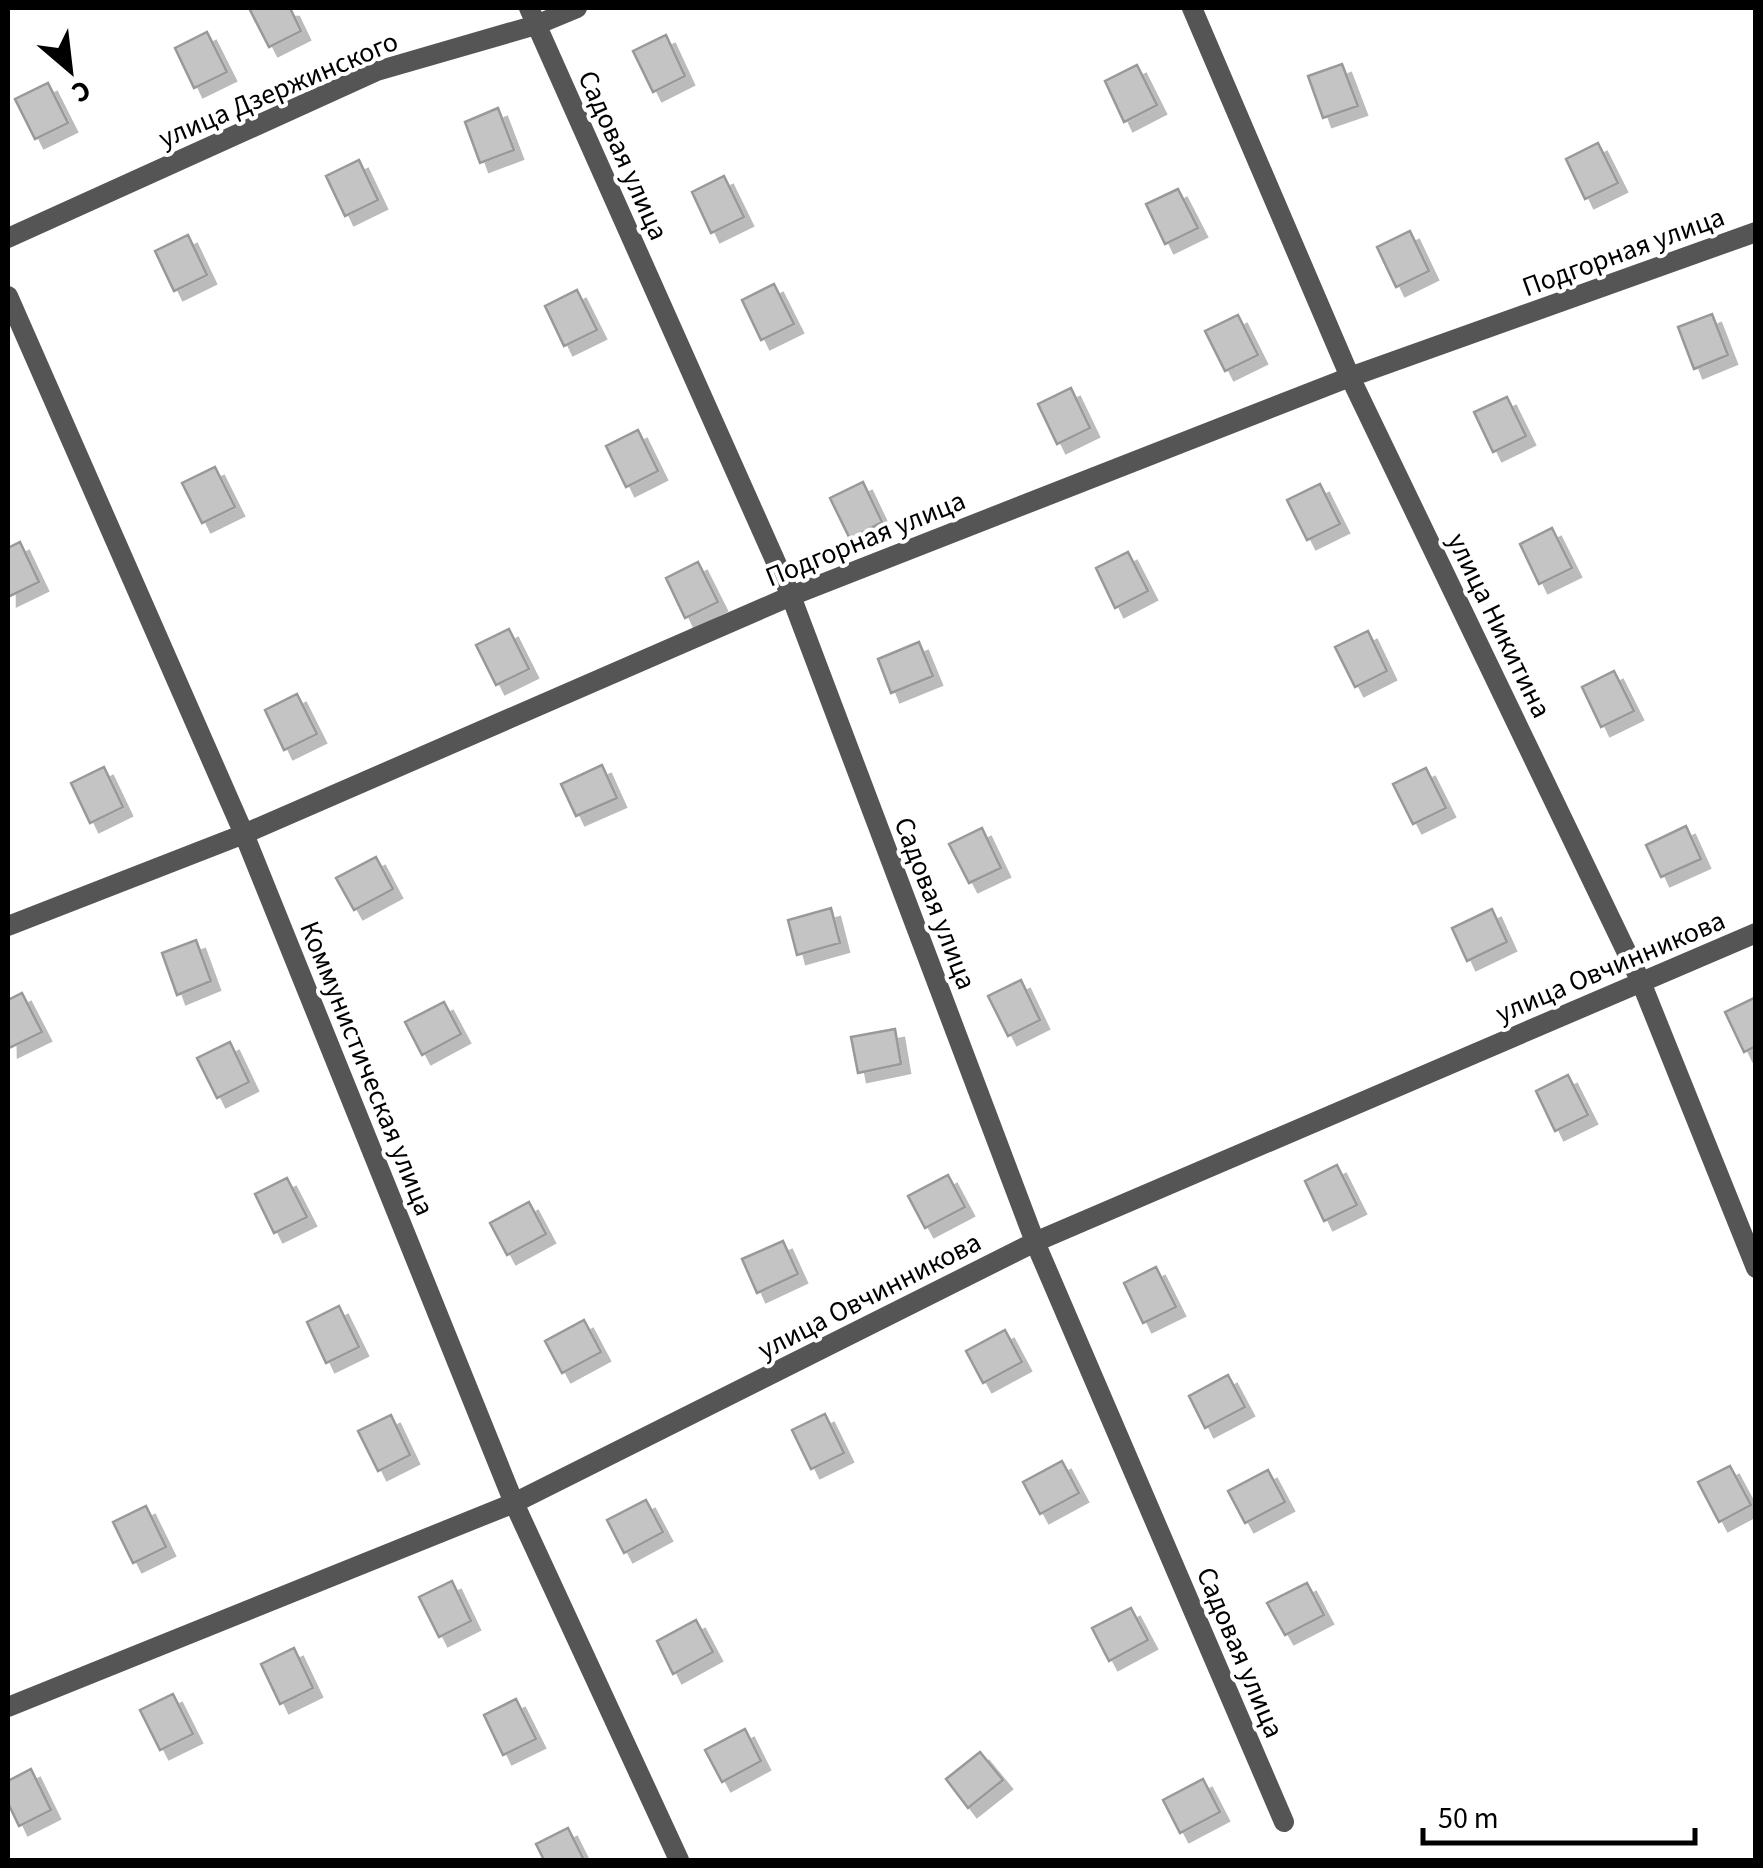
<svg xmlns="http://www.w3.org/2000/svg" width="1763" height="1868" font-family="'Source Sans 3',sans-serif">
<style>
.building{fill:#c4c4c4;stroke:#999;stroke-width:2.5;filter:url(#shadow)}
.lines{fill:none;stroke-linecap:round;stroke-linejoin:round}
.street{stroke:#555;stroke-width:20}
.labels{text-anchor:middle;stroke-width:8;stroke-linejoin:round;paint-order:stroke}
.street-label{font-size:28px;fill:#000;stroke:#fff}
</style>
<defs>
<filter id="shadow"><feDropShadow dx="9" dy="9" stdDeviation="0" flood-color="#0004"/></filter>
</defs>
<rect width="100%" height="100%" fill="#fff"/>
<!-- building -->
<path class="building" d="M249 8H290L301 31 269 47Z
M207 32 227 72 194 88 175 48Z
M666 35 685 76 653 92 633 51Z
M1342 64 1358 106 1323 118 1308 76Z
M1137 65 1157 105 1124 122 1105 81Z
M48 83 68 123 35 139 15 99Z
M498 108 514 150 480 163 465 122Z
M1598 143 1618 183 1585 199 1566 159Z
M359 160 378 200 345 216 326 176Z
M724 176 744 217 711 233 692 192Z
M1178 189 1198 228 1165 244 1146 204Z
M1410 231 1429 271 1396 287 1377 247Z
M188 235 207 275 174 291 155 251Z
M774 284 794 324 761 340 742 300Z
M577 290 597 330 564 346 545 306Z
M1712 314 1728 355 1694 369 1678 327Z
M1238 315 1258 355 1225 371 1205 331Z
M1071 388 1090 428 1057 444 1038 404Z
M1507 397 1526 436 1493 452 1474 412Z
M638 430 658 471 626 487 606 446Z
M215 467 235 507 202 523 182 483Z
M863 482 882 522 850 539 830 498Z
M1320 484 1340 524 1307 540 1287 500Z
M1552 528 1572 568 1539 584 1520 544Z
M20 542 39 582 8 597V548Z
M1128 552 1148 591 1115 608 1096 568Z
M698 562 718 602 685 618 666 578Z
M509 629 529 669 496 685 476 645Z
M1368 631 1387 671 1355 687 1335 647Z
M919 642 933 676 891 693 878 659Z
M1614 671 1634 711 1601 727 1582 687Z
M297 694 317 734 284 750 265 710Z
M602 765 617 798 576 816 561 784Z
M104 767 123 807 90 823 71 783Z
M1426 768 1446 808 1413 824 1393 784Z
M1686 826 1701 859 1661 877 1646 845Z
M982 828 1001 868 969 883 949 844Z
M376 857 393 889 354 910 336 878Z
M831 908 840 943 797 955 788 920Z
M1492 909 1507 942 1467 961 1452 928Z
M196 940 211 981 177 995 162 953Z
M1021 980 1040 1020 1008 1036 988 996Z
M22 993 42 1032 9 1048 8 1000Z
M1756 997V1046L1744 1052 1725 1012Z
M444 1002 461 1034 422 1055 405 1022Z
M895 1029 901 1064 858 1073 851 1037Z
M230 1042 249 1082 217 1098 197 1058Z
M1568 1075 1588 1115 1555 1131 1536 1091Z
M1337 1165 1357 1205 1324 1221 1305 1181Z
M948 1175 965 1207 925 1228 908 1196Z
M287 1178 307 1217 274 1233 255 1194Z
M529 1202 546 1234 507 1255 490 1223Z
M783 1241 798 1274 757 1293 742 1259Z
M1156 1267 1176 1307 1143 1323 1124 1283Z
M339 1306 359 1347 326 1363 307 1322Z
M584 1320 601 1352 562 1373 545 1341Z
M1005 1330 1022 1362 983 1383 966 1351Z
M1228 1375 1245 1407 1205 1428 1189 1396Z
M825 1414 844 1453 811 1469 792 1430Z
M391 1415 410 1455 378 1471 358 1431Z
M1062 1461 1079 1493 1040 1514 1023 1482Z
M1730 1466 1751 1505 1719 1522 1698 1482Z
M1268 1470 1285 1502 1245 1523 1228 1491Z
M646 1500 663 1532 624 1553 607 1520Z
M146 1506 166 1547 133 1563 113 1522Z
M452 1581 471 1621 439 1637 419 1597Z
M1307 1583 1324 1615 1285 1635 1267 1603Z
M1131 1608 1148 1640 1109 1661 1092 1628Z
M696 1620 713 1652 673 1674 657 1641Z
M294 1648 313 1688 280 1704 261 1664Z
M173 1694 193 1734 160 1750 140 1710Z
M516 1699 536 1739 503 1755 484 1715Z
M745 1729 761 1761 722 1782 705 1750Z
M980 1752 1003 1780 968 1808 946 1779Z
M31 1769 51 1810 19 1826 8 1803V1781Z
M1203 1779 1220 1812 1180 1833 1163 1800Z
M568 1828 584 1860H544L536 1844Z"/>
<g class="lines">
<!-- street -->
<path class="street" d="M529 8 791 596 1035 1242 1284 1822
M1192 8 1350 377 1641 982 1756 1268
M8 238 377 71 536 25 577 8
M8 296 244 834 514 1503 679 1860
M8 926 244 834 791 596 1350 377 1756 232
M8 1707 514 1503 1035 1242 1756 933"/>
</g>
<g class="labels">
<!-- street labels -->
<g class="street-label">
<text transform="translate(278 89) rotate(-23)" y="10">улица Дзержинского</text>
<text transform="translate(624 155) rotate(66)" y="10">Садовая улица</text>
<text transform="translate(1623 251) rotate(-20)" y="10">Подгорная улица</text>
<text transform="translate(865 538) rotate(-22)" y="10">Подгорная улица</text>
<text transform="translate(1500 625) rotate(64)" y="10">улица Никитина</text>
<text transform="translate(936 903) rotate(69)" y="10">Садовая улица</text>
<text transform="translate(1610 966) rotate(-23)" y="10">улица Овчинникова</text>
<text transform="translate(368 1068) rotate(68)" y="10">Коммунистическая улица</text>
<text transform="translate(869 1295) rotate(-27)" y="10">улица Овчинникова</text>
<text transform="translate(1241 1652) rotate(67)" y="10">Садовая улица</text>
</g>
</g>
<!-- border -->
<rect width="1763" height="1868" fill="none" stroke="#000000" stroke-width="20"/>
<!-- north arrow -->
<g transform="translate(70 70) rotate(152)" stroke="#ffffff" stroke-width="8" paint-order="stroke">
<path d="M0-8L18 38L0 25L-18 38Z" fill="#000000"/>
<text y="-15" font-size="28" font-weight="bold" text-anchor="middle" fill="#000000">С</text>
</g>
<!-- scale -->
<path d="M1423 1828v15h272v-15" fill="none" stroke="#000000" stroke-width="5"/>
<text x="1438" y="1828" font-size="30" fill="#000000" stroke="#ffffff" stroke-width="8" paint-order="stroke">50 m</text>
</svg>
